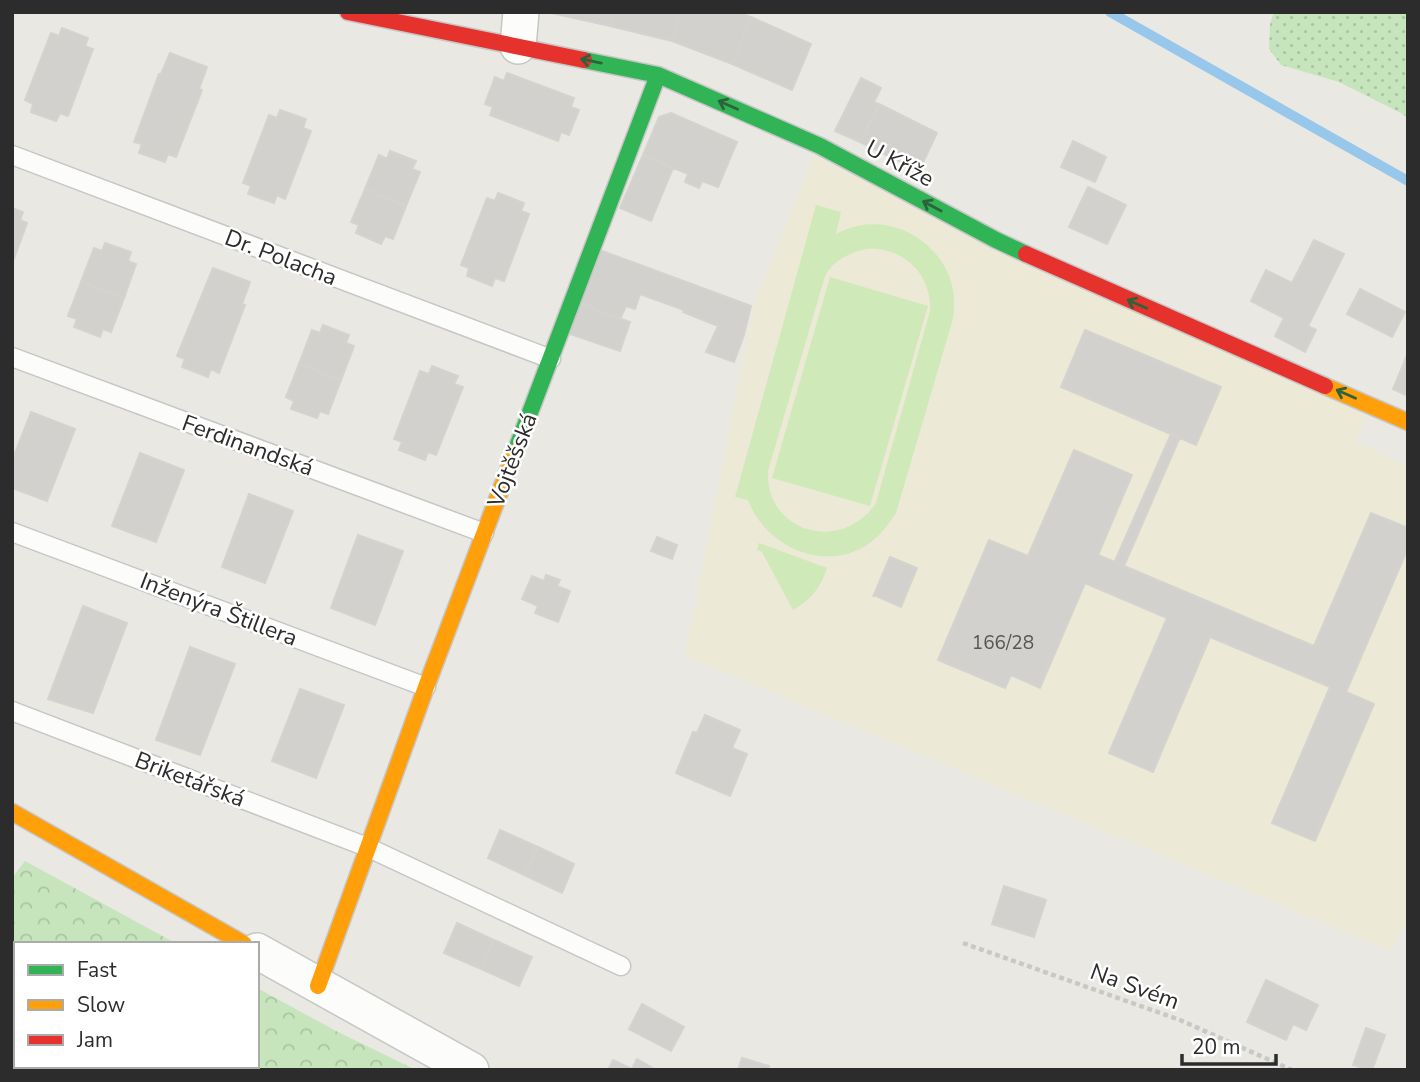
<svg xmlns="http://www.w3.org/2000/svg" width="1420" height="1082" font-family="'Nunito Sans',sans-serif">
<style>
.education{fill:#ece9d7}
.grass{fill:url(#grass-dots)}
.forest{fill:url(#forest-crowns)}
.pitch{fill:#d0e9b9;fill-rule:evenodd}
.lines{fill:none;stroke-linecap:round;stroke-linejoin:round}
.stream{stroke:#97c7ea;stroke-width:10}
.building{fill:#d3d1cd;stroke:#d5d3ce;stroke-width:2}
.lane-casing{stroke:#c7c6c7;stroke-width:21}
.street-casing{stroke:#c7c6c7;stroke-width:38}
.fast-casing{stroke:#c7c6c7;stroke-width:19}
.slow-casing{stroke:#c7c6c7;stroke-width:19}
.jam-casing{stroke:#c7c6c7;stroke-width:19}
.path{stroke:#c8c8c7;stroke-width:4.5;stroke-dasharray:5 3.5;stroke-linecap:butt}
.lane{stroke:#fcfcfb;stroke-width:18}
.street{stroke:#fcfcfb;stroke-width:35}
.fast{stroke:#30b455;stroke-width:16}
.slow{stroke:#ff9f0a;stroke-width:16}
.jam{stroke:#e5322d;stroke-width:16}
.oneway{stroke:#2e623c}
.labels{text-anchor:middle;stroke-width:5;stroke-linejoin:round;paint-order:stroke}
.number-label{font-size:19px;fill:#565655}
.street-label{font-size:23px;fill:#2c2c2c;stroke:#fff}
</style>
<defs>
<pattern id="grass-dots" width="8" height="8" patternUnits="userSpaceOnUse" patternTransform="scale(1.75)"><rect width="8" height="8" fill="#c6e5bc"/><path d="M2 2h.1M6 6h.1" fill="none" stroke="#aac5a2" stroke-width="1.8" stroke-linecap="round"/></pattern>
<pattern id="forest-crowns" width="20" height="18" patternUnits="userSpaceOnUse" patternTransform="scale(1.75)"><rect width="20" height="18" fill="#c6e5bc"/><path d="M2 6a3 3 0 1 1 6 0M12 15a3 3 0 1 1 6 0" fill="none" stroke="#aac5a2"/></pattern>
</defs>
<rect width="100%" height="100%" fill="#eae8e2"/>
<!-- education -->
<path class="education" d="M814 156 1367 416 1355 441 1408 467V917L1391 951 685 656 754 305Z"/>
<!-- grass -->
<path class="grass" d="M1274 12H1408V119L1403 114 1339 82 1281 65 1269 49 1270 24Z"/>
<!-- forest -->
<path class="forest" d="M25 861 177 944H16V1066H257V988L338 1032 416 1070H12V878Z"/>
<!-- pitch -->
<path class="pitch" d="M816 205 841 212 836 234C895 201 968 256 952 322L896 513C888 525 880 536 867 545 823 573 765 546 748 500L735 497ZM866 249C903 246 932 274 930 311L876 503C842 554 765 533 768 471L825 276C834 260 849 253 866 249Z
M830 277 928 306 870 506 772 478Z
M759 543 827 568C821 587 811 600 793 610L762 552 757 550Z"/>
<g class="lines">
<!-- stream -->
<path class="stream" d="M1110 12 1408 181"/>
</g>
<!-- building -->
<path class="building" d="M547 12H613L610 26Z
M613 12H681L672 41 610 26Z
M681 12H738L751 17 732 64 672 41Z
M751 17 811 44 792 90 732 64Z
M62 28 88 38 85 46 93 49 68 116 60 113 56 121 31 112 33 104 25 100 51 33 59 36Z
M170 53 207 67 199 89 202 90 176 157 168 154 165 162 139 153 142 144 134 142 159 74H161Z
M507 73 574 98 571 107 579 110 569 135 561 132 558 141 490 115 493 107 485 104 495 77 504 81Z
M861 78 881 88 874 102 879 104 860 142 835 131Z
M879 104 937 133 919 171 860 142Z
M280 110 306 119 303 128 311 131 285 199 277 195 274 203 248 194 251 186 243 183 269 115 277 118Z
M671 113 737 142 718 187 702 181 699 188 685 182 688 174 643 155 659 117Z
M1073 141 1106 157 1095 182 1061 167Z
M390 151 416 161 412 169 420 172 406 206 365 189 379 155 387 159Z
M643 155 673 168 651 221 620 208Z
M1088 187 1126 205 1107 244 1069 227Z
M365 189 406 206 393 239 385 236 381 244 356 233 359 225 351 222Z
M498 193 524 203 521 211 529 214 504 281 495 278 492 286 467 276 469 268 461 265 487 198 495 201Z
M12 208 23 212 20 220 27 223 12 264Z
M1314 240 1344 254 1308 326 1316 330 1305 352 1275 336 1284 318 1251 301 1266 270 1292 283Z
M105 243 131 252 128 261 136 264 124 298 81 282 94 248 102 251Z
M597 249 751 306 744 335 734 362 706 352 718 326 683 312 684 310 640 294 635 309 626 306 620 319 578 303Z
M213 268 250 282 242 304 245 305 219 373 211 369 208 377 182 367 185 359 177 356Z
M81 282 124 298 111 332 103 329 100 337 74 327 77 319 68 316Z
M1360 289 1405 312 1392 337 1347 314Z
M578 303 630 322 620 351 567 333Z
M323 325 349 335 346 343 354 346 341 380 299 364 312 330 320 333Z
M1085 330 1221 387 1196 445 1061 387Z
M1408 353V396L1393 389Z
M299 364 341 380 328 414 320 411 317 418 291 409 294 401 286 397Z
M432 366 458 376 454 384 463 387 436 455 428 452 425 460 399 450 402 442 394 439 420 371 429 374Z
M31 412 75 429 47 501 12 488V461Z
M1171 434 1180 437 1124 566 1115 561Z
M1074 450 1132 475 1098 555 1314 646 1371 513 1408 528V548L1346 692 1374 704 1315 841 1272 823 1330 687 1210 637 1153 772 1109 753 1167 618 1085 583 1040 688 1011 675 1005 688 938 660 989 540 1028 556Z
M140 453 184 470 156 542 112 526Z
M249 494 293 511 265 583 222 567Z
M358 535 403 551 375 625 331 608Z
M657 537 677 545 672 559 651 551Z
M890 557 917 568 901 607 874 595 873 597Z
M546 575 560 580 557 586 570 591 558 622 535 613 538 606 522 599 532 576 544 581Z
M83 606 127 623 93 713 48 699Z
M190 647 235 664 200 755 156 740Z
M300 689 344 705 316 778 272 761Z
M705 715 740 730 732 748 747 754 730 796 676 773 693 732 697 733Z
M500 830 538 847 524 875 488 858Z
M538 847 574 864 562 893 524 875Z
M1004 886 1046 900 1034 937 992 924Z
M457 923 494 940 481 969 444 953Z
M494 940 532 957 519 986 481 969Z
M1266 980 1318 1005 1306 1030 1293 1024 1286 1040 1247 1022Z
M642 1004 684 1027 671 1051 629 1029Z
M1366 1028 1385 1035 1372 1070 1353 1065Z
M742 1058 769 1066 768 1070H738Z
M637 1059 656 1070H608L613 1060 632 1069Z"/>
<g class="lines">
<defs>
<path id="lane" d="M12 155 551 359
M12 357 484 533
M12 532 426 687
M12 711 367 847 621 966"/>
<path id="street" d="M518 46 521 12
M257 951 471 1070"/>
<path id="fast" d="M584 60 658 75 820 146 996 240 1026 254
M515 452 658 75"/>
<path id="slow" d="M1325 386 1408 422
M12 812 244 944
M318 986 426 687 515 452"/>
<path id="jam" d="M348 12 584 60
M1026 254 1325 386"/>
</defs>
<!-- lane casing -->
<use href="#lane" class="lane-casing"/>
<!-- street casing -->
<use href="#street" class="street-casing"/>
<!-- fast casing -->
<use href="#fast" class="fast-casing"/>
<!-- slow casing -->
<use href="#slow" class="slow-casing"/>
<!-- jam casing -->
<use href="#jam" class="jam-casing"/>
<!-- path -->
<path class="path" d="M963 943 1180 1020 1292 1070"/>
<!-- lane -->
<use href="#lane" class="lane"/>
<!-- street -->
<use href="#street" class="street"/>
<!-- fast -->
<use href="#fast" class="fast"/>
<!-- slow -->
<use href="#slow" class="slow"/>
<!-- jam -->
<use href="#jam" class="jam"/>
</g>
<!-- one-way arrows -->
<defs><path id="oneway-shaft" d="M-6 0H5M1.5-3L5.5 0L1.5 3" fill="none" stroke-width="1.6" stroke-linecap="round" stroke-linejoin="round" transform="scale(1.75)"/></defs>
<g class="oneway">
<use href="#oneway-shaft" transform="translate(591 61) rotate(-168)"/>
<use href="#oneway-shaft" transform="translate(728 105) rotate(-156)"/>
<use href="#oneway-shaft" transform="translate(932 206) rotate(-152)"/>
<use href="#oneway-shaft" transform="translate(1137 304) rotate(-156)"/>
<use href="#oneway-shaft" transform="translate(1346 394) rotate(-156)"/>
</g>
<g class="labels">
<!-- number labels -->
<g class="number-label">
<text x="1003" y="649">166/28</text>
</g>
<!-- street labels -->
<g class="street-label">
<text transform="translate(900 163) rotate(28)" y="8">U Kříže</text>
<text transform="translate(281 257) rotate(21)" y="8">Dr. Polacha</text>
<text transform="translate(248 445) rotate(20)" y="8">Ferdinandská</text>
<text transform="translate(512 460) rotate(-69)" y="8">Vojtěšská</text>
<text transform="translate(219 609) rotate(21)" y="8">Inženýra Štillera</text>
<text transform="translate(190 779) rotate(21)" y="8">Briketářská</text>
<text transform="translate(1135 986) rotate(20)" y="8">Na Svém</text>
</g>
</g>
<!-- border -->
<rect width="1420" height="1082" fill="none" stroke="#2c2c2c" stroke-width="28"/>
<!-- legend -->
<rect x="14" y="942" width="245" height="126" fill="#ffffff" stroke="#ababab" stroke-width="2"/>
<rect x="28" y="965" width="35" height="10" fill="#30b455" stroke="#ababab" stroke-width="2"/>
<text x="77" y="977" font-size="21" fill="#2c2c2c">Fast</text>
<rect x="28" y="1000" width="35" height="10" fill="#ff9f0a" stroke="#ababab" stroke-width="2"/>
<text x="77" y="1012" font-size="21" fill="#2c2c2c">Slow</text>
<rect x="28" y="1035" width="35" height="10" fill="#e5322d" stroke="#ababab" stroke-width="2"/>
<text x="77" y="1047" font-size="21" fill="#2c2c2c">Jam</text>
<!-- scale -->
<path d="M1182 1054v10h94v-10" fill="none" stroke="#2c2c2c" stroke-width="3.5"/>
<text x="1192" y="1054" font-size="21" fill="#2c2c2c" stroke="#ffffff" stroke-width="5" paint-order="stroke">20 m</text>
</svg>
